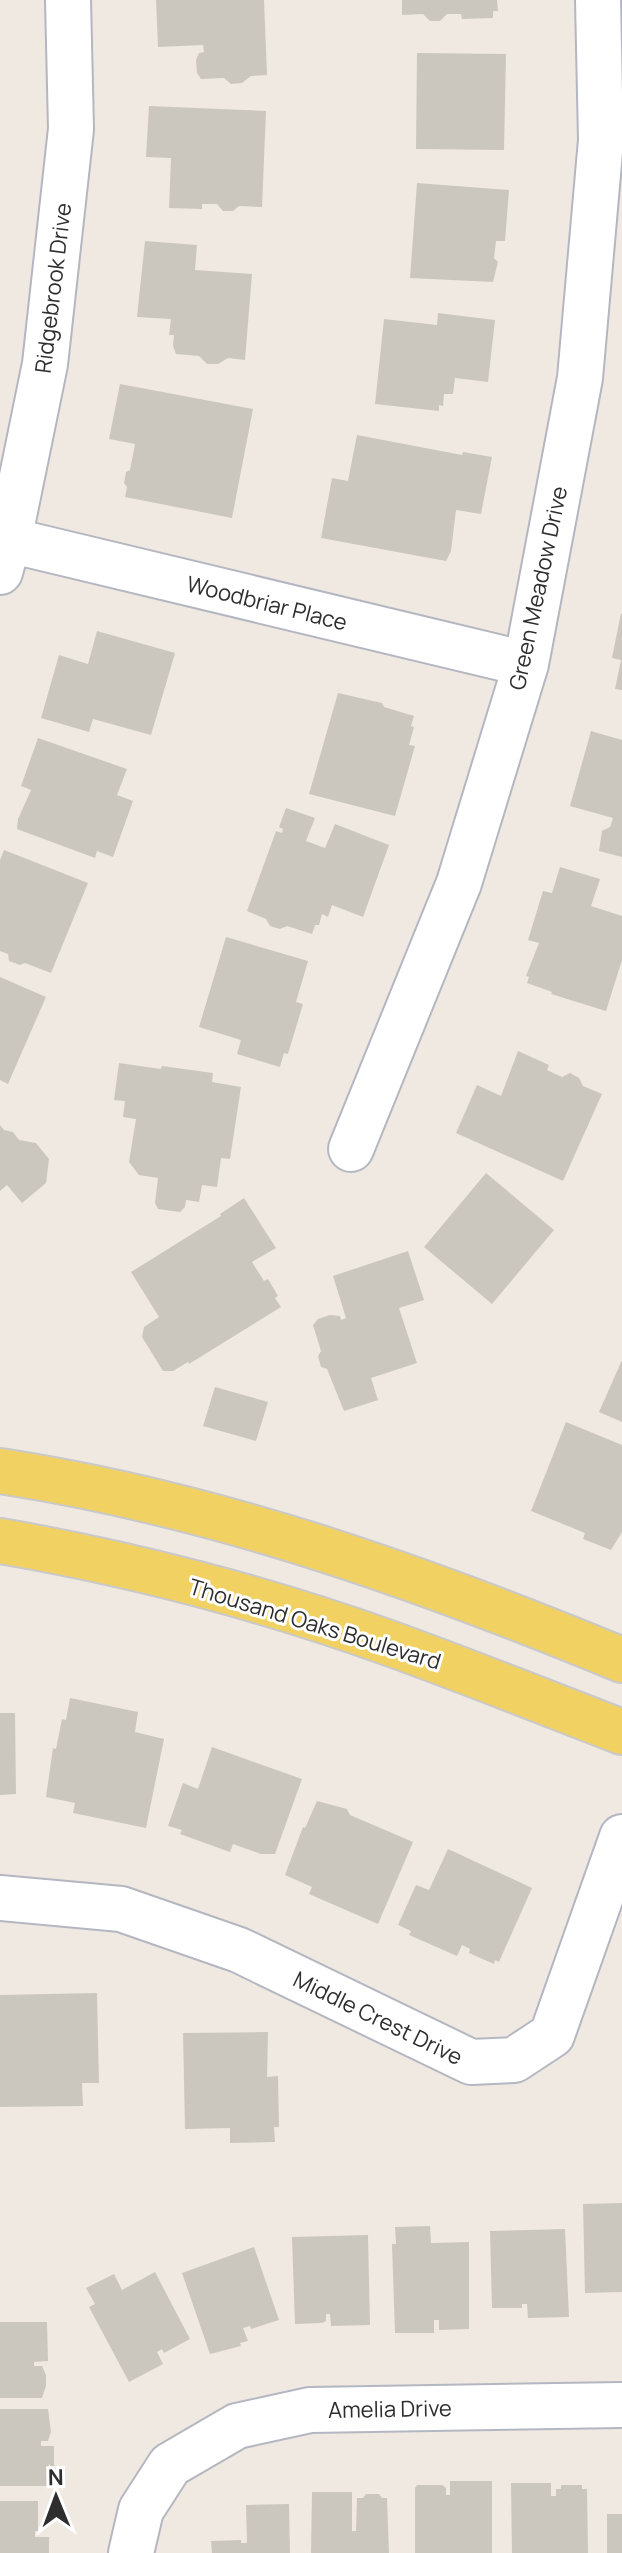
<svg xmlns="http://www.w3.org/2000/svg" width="622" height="2553" font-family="Manrope,sans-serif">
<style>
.building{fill:#cbc7bf}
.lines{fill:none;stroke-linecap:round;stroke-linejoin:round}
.minor-casing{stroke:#b4b7c1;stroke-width:48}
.major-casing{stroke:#c9c9c9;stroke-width:48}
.minor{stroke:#fff;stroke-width:44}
.major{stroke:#f2d163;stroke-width:44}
.labels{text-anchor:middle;stroke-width:6;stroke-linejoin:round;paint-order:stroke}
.street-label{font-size:22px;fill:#2e2e2e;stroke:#fff}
</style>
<rect width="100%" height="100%" fill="#efe9e1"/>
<!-- building -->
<path class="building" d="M156 0H264L267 75 251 76 242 83 231 84 224 78 201 79 197 73 196 60 199 53 204 52 203 45 158 47Z
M402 0H497L498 11H493V18L462 19 461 14H447L440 21H430L423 14 402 15Z
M417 53 506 54 504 150 416 149Z
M149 106 266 111 262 207 239 206 233 211H223L217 204H202V209L169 208 171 158 146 157Z
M417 183 509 190 505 241H496L494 258 498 262 493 282 410 278Z
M145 241 197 245 195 270 252 274 245 360 228 358 218 364H207L199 356 176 354 173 346 174 335H169L171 319 137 317Z
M438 313 495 320 488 382 455 378 453 394H444L443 406 439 405V411L375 404 384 319 437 325Z
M120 384 253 409 232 518 125 497 127 487 124 483 126 472 130 470 135 444 109 439Z
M357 435 462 455 463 452 492 457 481 514 456 510 451 551 446 561 321 538 332 478 348 481Z
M621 613 622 614V690L615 689 621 660 612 658Z
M97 631 175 653 151 735 93 719 89 732 41 718 59 655 88 664Z
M338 693 382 703 384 707 414 716 411 726 414 727 409 745 415 746 395 816 309 794Z
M591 731 622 740V857L599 851 602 831 610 827 613 818 570 806Z
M38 738 127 769 117 795 133 801 113 857 97 851 95 858 17 829 18 819 31 790 21 786Z
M286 808 315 818 306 841 325 848 335 824 389 845 363 917 332 905 328 917 322 914 319 925H315L312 934 287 926 280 929 270 926 266 919 247 911 276 831 282 833 283 829 279 827Z
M4 850 88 883 51 973 25 963 20 965 9 961 8 954 0 951V860Z
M560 867 600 879 591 906 622 916V960L606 1011 551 994 552 992 527 983 529 977 526 976 539 943 528 940 543 891 552 893Z
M226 937 308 961 296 1002 303 1004 288 1054 284 1053 280 1067 237 1054 241 1040 199 1027Z
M0 977 46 997 8 1084 0 1080Z
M518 1051 549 1065 547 1070 562 1077 570 1073 579 1078 583 1086 602 1094 563 1181 456 1133 477 1085 501 1096Z
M119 1063 161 1069 162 1066 213 1073 212 1082 241 1087 230 1159 221 1158 217 1187 202 1185 199 1202 186 1200 185 1207 180 1212 158 1209 155 1203 158 1178 139 1175 129 1162 136 1119 123 1117 125 1101 114 1100Z
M0 1125 4 1130 13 1132 19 1140 36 1143 49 1159 46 1183 22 1203 7 1185 0 1191Z
M486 1173 554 1230 492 1304 424 1247Z
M244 1198 276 1248 252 1262 264 1281 268 1279 278 1296 275 1298 281 1307 189 1364 188 1362 173 1371H163L142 1337 144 1327 159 1317 131 1272 221 1216 220 1214Z
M408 1251 424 1300 399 1308 417 1363 371 1378 378 1400 344 1411 327 1369 321 1367 318 1356 321 1351 313 1325 318 1319 330 1315 340 1316 341 1320 346 1318 333 1276Z
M622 1360V1422L599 1412Z
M215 1387 268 1402 256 1441 203 1426Z
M566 1422 622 1445V1532L611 1550 583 1539 585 1533 531 1511Z
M70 1698 138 1712 135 1732 164 1739 146 1828 73 1813 75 1803 46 1797 53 1748 56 1749 62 1719 66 1720Z
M0 1713H15L16 1794 0 1795Z
M212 1747 302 1779 275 1854H261L233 1844 230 1852 180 1834 182 1830 168 1826 183 1783 198 1789Z
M317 1801 347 1809 350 1815 413 1842 378 1924 309 1894 312 1887 285 1875 303 1827 305 1828Z
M448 1849 532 1888 499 1962 495 1960 494 1964 469 1953 470 1949 462 1945 457 1956 409 1935 411 1931 398 1925 416 1885 429 1890Z
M97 1993 99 2083H82L83 2106 0 2107V1995Z
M268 2032 267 2077 278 2076 279 2127H274L275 2142 230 2143V2128L185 2129 183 2033Z
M622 2203V2292L585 2293 583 2204Z
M430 2226 431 2243 469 2242V2329L439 2330V2320H434V2333H395L392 2244H396L395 2227Z
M565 2229 569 2317 528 2318 527 2304H522V2308H492L490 2231Z
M368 2235 370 2325 331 2326 330 2314H326V2321L322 2323 295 2324 292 2237Z
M254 2247 279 2320 251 2329 250 2326 243 2328 248 2341 240 2343 241 2346 210 2354 182 2273Z
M155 2272 190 2339 164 2353 162 2349 157 2352 163 2364 129 2382 89 2307 95 2304 86 2288 114 2274 122 2290Z
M0 2322H47L48 2361 34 2362V2366H42L46 2375V2386L42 2398H0Z
M0 2409H48L51 2432 48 2441H41V2446H54V2486H0Z
M450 2481H492V2553H415V2488L417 2485H442L446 2488V2495H450Z
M511 2483H551V2496H556V2489H561V2485H582V2489H587L588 2553H512Z
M312 2492H352V2531H356L357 2498H363L366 2494H379L382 2498H387L389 2553H311Z
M0 2501H38V2531H35V2537H49V2553H0Z
M289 2504 290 2553H212L211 2541 241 2540V2543H247L246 2505Z
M607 2514H622V2553H607Z"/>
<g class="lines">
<defs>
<path id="minor" d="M9 540 526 664
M0 572 9 540 45 364 71 129 68 0
M351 1149 459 883 526 664 580 378 601 140 598 0
M0 1898 121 1909 239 1950 471 2062 514 2060 552 2035 622 1837
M131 2553 141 2510 170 2465 237 2426 310 2410 622 2405"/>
<path id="major" d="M0 1471C215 1504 421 1577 622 1660
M0 1541C129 1563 266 1599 389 1643 467 1671 544 1702 622 1732"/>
</defs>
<!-- minor casing -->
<use href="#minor" class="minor-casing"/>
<!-- major casing -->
<use href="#major" class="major-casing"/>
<!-- minor -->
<use href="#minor" class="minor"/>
<!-- major -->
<use href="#major" class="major"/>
</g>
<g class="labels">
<!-- street labels -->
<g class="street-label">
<text transform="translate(53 288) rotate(-83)" y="8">Ridgebrook Drive</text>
<text transform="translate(538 588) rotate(-78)" y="8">Green Meadow Drive</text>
<text transform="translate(267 603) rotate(14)" y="8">Woodbriar Place</text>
<text transform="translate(315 1624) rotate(17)" y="8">Thousand Oaks Boulevard</text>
<text transform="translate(378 2018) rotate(26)" y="8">Middle Crest Drive</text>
<text transform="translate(390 2409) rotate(-1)" y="8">Amelia Drive</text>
</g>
</g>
<!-- north arrow -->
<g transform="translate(56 2497) rotate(359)" stroke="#ffffff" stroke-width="6" paint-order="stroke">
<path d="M0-6L14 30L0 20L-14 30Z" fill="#2e2e2e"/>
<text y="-12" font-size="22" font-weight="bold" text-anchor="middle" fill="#2e2e2e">N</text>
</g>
</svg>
